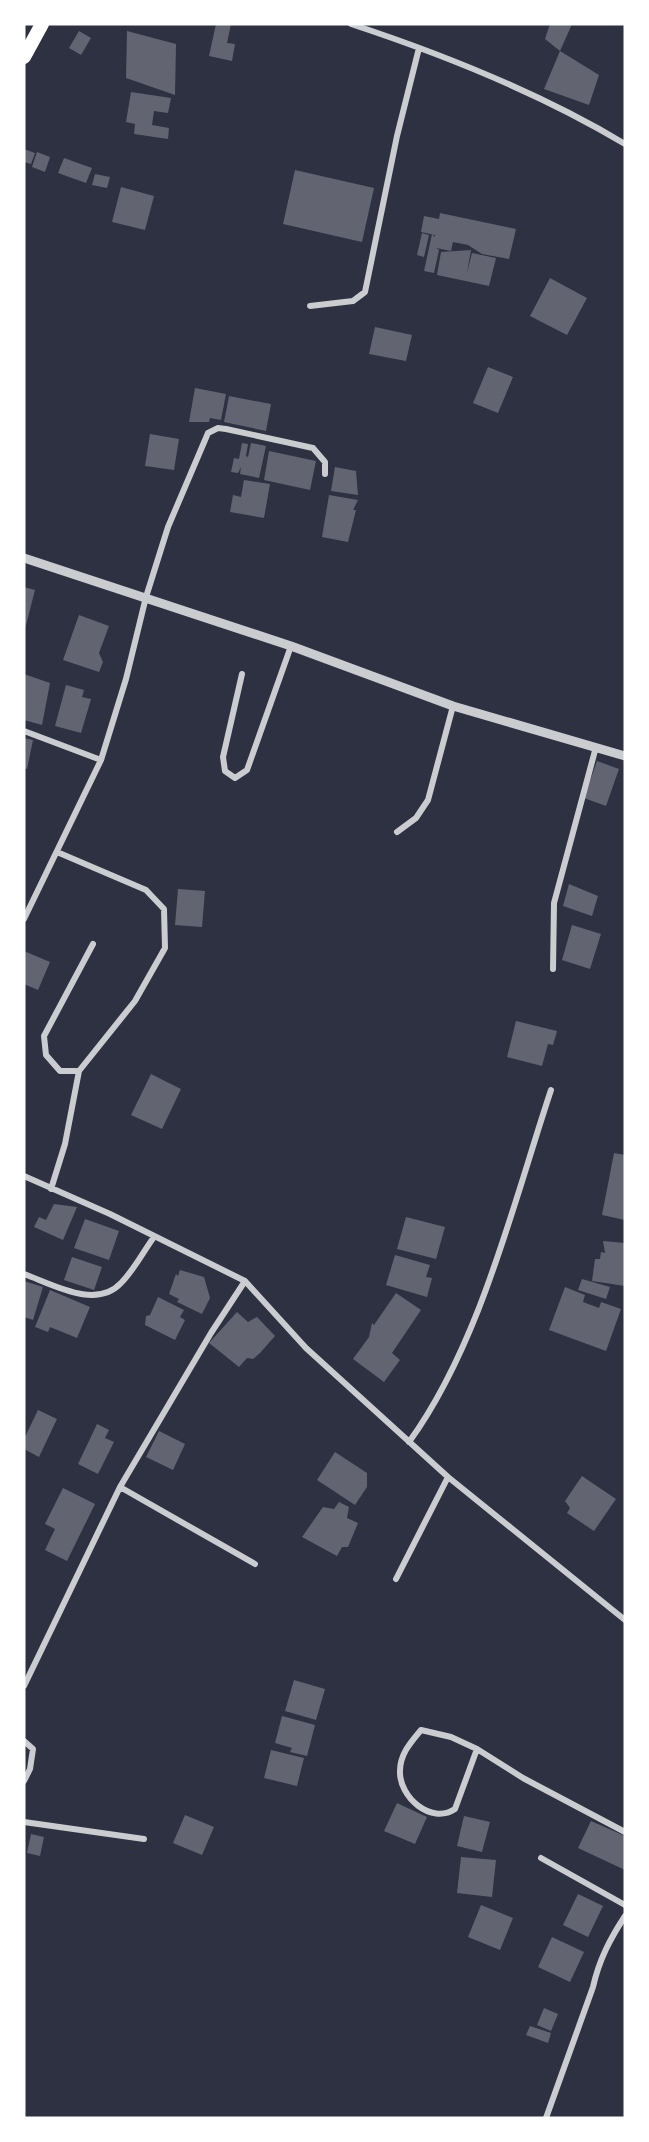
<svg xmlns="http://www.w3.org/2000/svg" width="649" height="2142" font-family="Raleway,sans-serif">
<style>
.building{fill:#626471}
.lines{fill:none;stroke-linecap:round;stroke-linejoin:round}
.minor{stroke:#caccd0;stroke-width:6}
.tertiary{stroke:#caccd0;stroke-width:9}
.trunk{stroke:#fff;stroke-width:14}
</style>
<rect width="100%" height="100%" fill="#2d3142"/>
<!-- building -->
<path class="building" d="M216 24H231L227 43 235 44 232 61 209 56Z
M550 24H572L560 51 599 75 589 105 544 89 560 51 545 39Z
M79 31 91 38 81 55 69 48Z
M127 31 176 44 175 95 126 78Z
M131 92 171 98 168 113 154 111 152 125 169 128 168 139 134 134 135 124 126 122Z
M24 149 35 153 31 164 24 162Z
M37 152 50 157 45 172 32 167Z
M64 158 92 168 86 183 58 173Z
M295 170 374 188 362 242 283 224Z
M95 174 110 177 107 188 92 185Z
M121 187 154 196 145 230 112 222Z
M440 213 516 229 509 259 482 254 468 245 453 242 451 251 436 248 439 250 434 273 424 271 432 234 435 237V235L421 232 424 216 439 219Z
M422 233 429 235 424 257 417 255Z
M471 250 467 273 472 253 496 258 489 286 437 275 441 252Z
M550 278 587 298 567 335 530 316Z
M375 327 412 335 406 361 369 354Z
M488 367 513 377 498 413 473 403Z
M195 388 226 394 221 420 210 418 209 422H189Z
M229 396 271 404 266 431 224 422Z
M150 434 179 439 174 470 145 466Z
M242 443 248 444 246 456 248 457 251 443 266 446 259 478 240 474 241 467 238 473 231 472 234 458 239 459Z
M269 451 316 461 310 490 264 480Z
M335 467 356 471 358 495 331 491Z
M244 480 270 484 264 518 230 512 233 495 241 497Z
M329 495 358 500 353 510H356L348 542 322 537Z
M24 587 35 590 25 629H24Z
M79 615 109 626 99 653 103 662 99 672 63 660Z
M24 674 50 683 42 725 24 720Z
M66 685 84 690 82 697 91 699 81 733 55 726Z
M24 738 33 740 27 769 24 768Z
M597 761 619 769 606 806 584 798Z
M569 884 598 896 592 916 563 906Z
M178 889 205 891 202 927 175 925Z
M572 925 601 934 590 969 562 960Z
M24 951 50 962 38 990 24 984Z
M516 1021 557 1031 553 1045 548 1044 542 1066 507 1057Z
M151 1074 181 1089 162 1129 131 1115Z
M614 1153 625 1155V1220L602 1215Z
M54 1204 77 1207 63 1240 34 1227 39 1217 46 1220Z
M406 1217 445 1227 436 1259 397 1249Z
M85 1219 119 1231 109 1260 74 1248Z
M603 1241 625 1243V1286L592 1281 595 1259H600L601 1252 605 1253Z
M395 1255 430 1265 426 1277 432 1278 427 1297 386 1285Z
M72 1257 102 1267 94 1290 64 1280Z
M180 1270 204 1277 210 1298 202 1314 177 1302 179 1299 169 1294 176 1274 178 1276Z
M582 1279 610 1287 606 1299 578 1290Z
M24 1281 43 1287 33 1320 24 1317Z
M565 1287 585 1295 583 1302 599 1308 601 1302 621 1309 606 1351 549 1330Z
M50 1290 90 1307 77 1338 50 1327 48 1332 35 1327Z
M396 1293 421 1310 392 1353 400 1360 384 1382 353 1359 369 1337 372 1323 374 1325Z
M158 1297 184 1310 180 1317 185 1320 175 1340 145 1325 146 1316 150 1315Z
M237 1312 248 1322 257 1317 275 1336 260 1353 253 1359 247 1358 239 1367 209 1343Z
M38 1410 57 1419 39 1457 24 1449V1439Z
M97 1424 109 1430 105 1438 114 1442 98 1474 78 1464Z
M159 1431 185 1444 173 1470 146 1457Z
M335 1452 367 1473V1487L355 1505 317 1480Z
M582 1476 616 1499 594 1531 567 1513 570 1508 565 1501Z
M63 1488 95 1504 67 1561 45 1550 55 1529 45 1524Z
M339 1502 349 1507 347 1518 358 1523 348 1547H342L337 1556 302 1537 323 1507 334 1509Z
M294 1680 325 1689 316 1720 285 1711Z
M282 1716 315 1725 307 1756 290 1752 292 1748 275 1743Z
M271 1750 304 1758 297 1786 264 1778Z
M397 1803 427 1817 415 1844 384 1831Z
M185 1815 214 1827 202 1855 173 1843Z
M464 1816 490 1822 482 1852 457 1846Z
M591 1821 625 1836V1870L578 1848Z
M31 1834 44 1837 40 1856 27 1853Z
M461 1857 496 1860 492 1897 457 1893Z
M578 1894 603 1906 588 1937 563 1925Z
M481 1905 513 1918 500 1950 468 1937Z
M552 1937 584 1952 570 1982 538 1967Z
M544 2008 558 2014 551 2031 537 2025Z
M530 2026 551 2033 548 2043 526 2035Z"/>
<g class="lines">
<!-- minor -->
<path class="minor" d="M351 24C445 55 540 93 625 144
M310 306 353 301 365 292 397 136 419 48
M242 674 223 757 225 771 235 778 247 770 291 646
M24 731 101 760
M397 832 416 818 428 800 453 706
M57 852 146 890 164 909 165 948 135 1001 79 1071H60L46 1055 44 1036 93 944
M24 919 101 760 126 679 146 597 168 527 208 433 218 428 226 429 313 448 325 462V474
M553 969 554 903 596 747
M24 1176 110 1214 245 1281 306 1348 448 1477 625 1620
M51 1189 65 1144 79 1071
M24 1274C52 1284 96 1310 121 1283 134 1270 143 1252 154 1237
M409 1442C480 1344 513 1204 551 1090
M120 1487 255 1564
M396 1579 448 1477
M24 1686 120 1487 211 1333 245 1281
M24 1741 33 1749 30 1769 24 1781
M477 1749 455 1809C431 1825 399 1797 400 1771 400 1754 411 1742 421 1730L451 1737 477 1749 523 1778 625 1832
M24 1822 144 1839
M541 1858 625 1905
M546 2118 593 1987C599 1960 610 1939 625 1916"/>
<!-- tertiary -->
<path class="tertiary" d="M24 558 291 646 453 706 625 756"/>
<!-- trunk -->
<path class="trunk" d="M24 57 42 24"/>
</g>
<!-- border -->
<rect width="649" height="2142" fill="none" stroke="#ffffff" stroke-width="51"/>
</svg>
